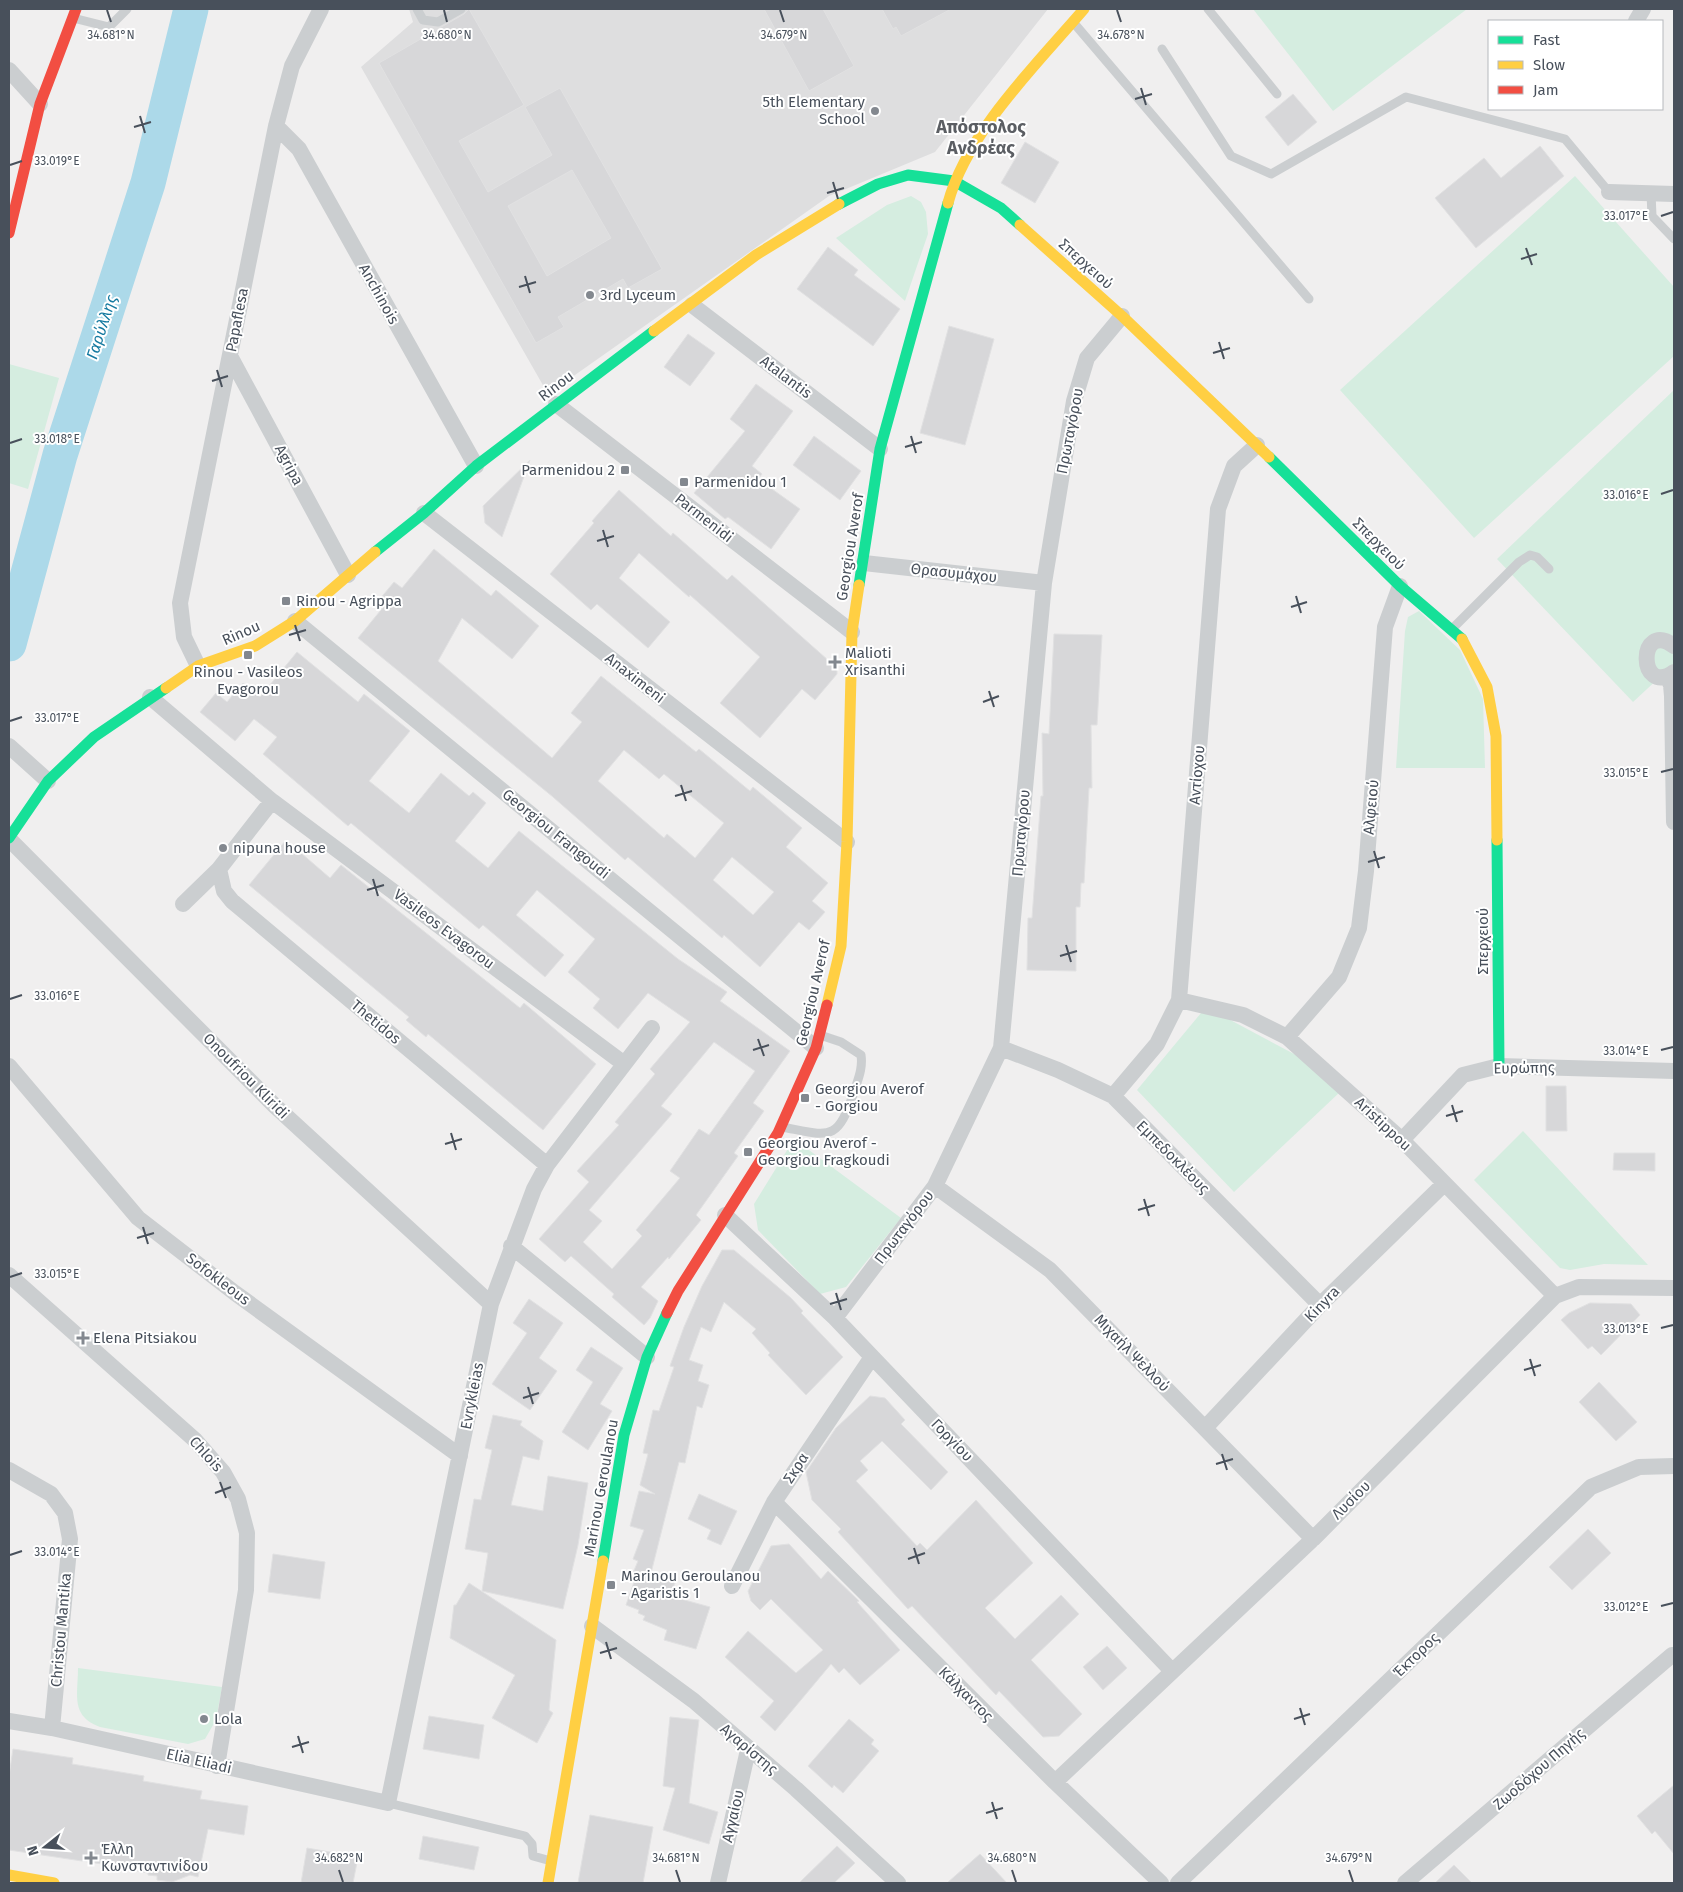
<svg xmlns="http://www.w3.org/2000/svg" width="1683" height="1892" font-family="'Fira Sans',sans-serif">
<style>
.education{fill:#dededf}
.green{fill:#d5ede0}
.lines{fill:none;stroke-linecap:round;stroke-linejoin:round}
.river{stroke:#acd9e9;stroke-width:35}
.building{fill:#d7d7d9;stroke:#e1e1e2;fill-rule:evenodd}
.lane{stroke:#cbced0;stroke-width:9}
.street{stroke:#cbced0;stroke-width:16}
.fast{stroke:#16e098;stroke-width:11}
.slow{stroke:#ffcf43;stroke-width:11}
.jam{stroke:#f24e42;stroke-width:11}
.ticks{fill:none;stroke:#48505b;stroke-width:2}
.poi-dot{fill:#83888f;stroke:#fff;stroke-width:2}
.labels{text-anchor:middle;stroke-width:4;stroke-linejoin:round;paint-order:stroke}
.poi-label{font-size:15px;fill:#48505b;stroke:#fff;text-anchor:start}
.street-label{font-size:15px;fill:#48505b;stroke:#fff}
.water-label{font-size:16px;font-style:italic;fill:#157aa0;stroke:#fff}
.quarter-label{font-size:18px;font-weight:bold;fill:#5b5e63;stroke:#fff}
.ticks-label{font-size:12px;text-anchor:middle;fill:#48505b;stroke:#fff;stroke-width:4;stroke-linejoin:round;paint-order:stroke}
</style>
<rect width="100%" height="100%" fill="#f0efef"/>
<!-- education -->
<path class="education" d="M409 9H1048L935 152 829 196 548 394 361 67 413 22Z"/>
<!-- green -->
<path class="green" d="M1253 9H1467L1333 111Z
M1575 176 1674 287V356L1474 538 1340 390Z
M911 196 921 202 926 212 928 234 905 301 836 238 887 205Z
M9 364 59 378 28 489 9 483Z
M1674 390V664L1633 702 1497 559Z
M1419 611 1460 650 1483 699 1485 768H1396L1405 631 1408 617Z
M1206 1007 1296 1055 1340 1092 1234 1192 1137 1090Z
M1523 1131 1648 1265 1604 1264 1570 1270 1560 1268 1474 1180Z
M794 1139 901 1218 846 1287 820 1294 758 1230 754 1204Z
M78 1668 222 1687 216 1720 205 1739 188 1744 100 1727C70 1716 78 1695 78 1668Z"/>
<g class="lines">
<!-- river -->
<path class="river" d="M9 644 60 455 148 183 191 9"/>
</g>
<!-- building -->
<path class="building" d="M469 9 524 105 459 141 488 192 552 155 525 107 560 88 662 269 628 288 623 279 558 317 564 327 536 343 379 63 464 14ZM572 170 611 238 547 276 508 206Z
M764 9H823L854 66 809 91Z
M882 9H951L901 36 896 27 893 29Z
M1293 94 1317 122 1288 146 1265 117Z
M1025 142 1059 162 1035 203 1001 183Z
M1540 146 1564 176 1476 248 1435 198 1484 158 1501 178Z
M828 247 858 270 854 275 900 309 873 346 797 289Z
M949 326 994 339 965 445 920 433Z
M688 334 715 353 690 386 664 367Z
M756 384 793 411 752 466 762 474 758 479 800 509 771 549 728 517 725 519 694 493 745 431 730 419Z
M814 436 861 471 840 500 793 465Z
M530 460 502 537 485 523 483 506Z
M619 490 671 536 673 533 727 580 732 575 837 668V674L815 700 802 689 760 738 720 703 760 657 690 595 689 597 639 553 619 578 670 622 648 648 597 604 591 610 550 574 594 523 592 521Z
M434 549 491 596 496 590 539 626 512 659 462 618 438 661 552 758 582 722 571 713 601 676 696 752 699 749 750 791 753 787 802 828 786 847 828 883 812 901 825 912 809 930 799 922 760 967 724 935 722 938 628 857 625 860 553 797 358 638 385 605 379 600 394 582 402 588ZM624 750 659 779 664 774 724 823 695 858 667 834 664 838 598 781ZM732 857 774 892 753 915 713 880Z
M1054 634 1102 635 1097 725H1091L1092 788H1089L1084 883H1081L1080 907H1076V971L1027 970 1028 918H1032L1041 796H1043L1042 733 1049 734Z
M297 652 358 702 364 694 410 731 369 781 409 813 441 773 469 796 473 792 486 803 455 841 488 868 519 831 678 959 727 992 720 1001 790 1051 753 1103 764 1111 734 1153 738 1156 696 1215 701 1220 669 1259 668 1257 641 1287 658 1301 650 1318 644 1325 612 1297 614 1294 571 1256 565 1262 539 1239 589 1182 577 1171 619 1125 615 1122 655 1074 650 1069 690 1022 648 993 618 1029 593 1008 600 999 568 972 595 939 537 890 516 915 564 955 545 977 483 925 479 929 351 823 348 826 263 754 277 737 254 719 235 741 200 712 216 693 227 702 243 683 260 697ZM714 1042 755 1071 709 1135 699 1129 670 1171 680 1178 636 1230 642 1236 612 1269 583 1242 602 1221 589 1210 672 1114 661 1106Z
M286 840 330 878 341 865 520 1008 524 1003 596 1064 543 1130 428 1034 426 1037 406 1020 409 1017 249 885Z
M1546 1086H1566L1567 1131H1546Z
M1614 1153H1655V1171L1613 1170Z
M722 1250H734L791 1298 803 1311 801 1313 843 1357 806 1395 768 1355 770 1353 752 1333 756 1329 724 1302 711 1332 701 1327 689 1360 703 1365 698 1381 709 1385 702 1408 697 1406 685 1463 679 1462 650 1577 660 1580 662 1575 676 1580 670 1596 710 1607 696 1649 664 1640 667 1630 643 1620 645 1616 638 1613 639 1610 626 1605 634 1582 630 1580 638 1561 633 1559 644 1530 630 1526 639 1491 655 1494 640 1485 648 1454 643 1453 653 1410 659 1411 674 1367 670 1366 684 1327 702 1286Z
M529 1299 563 1323 539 1358 557 1371 530 1410 492 1384 527 1333 513 1323Z
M1590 1303 1631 1304 1640 1315 1601 1355 1592 1346 1588 1349 1561 1320 1569 1313Z
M591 1347 623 1368 600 1404 612 1411 588 1450 562 1432 593 1382 576 1370Z
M1599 1382 1637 1422 1616 1441 1579 1402Z
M870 1396 885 1398 905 1420 901 1424 948 1472 931 1490 882 1441 860 1461 868 1470 856 1481 917 1546 920 1543 927 1550 976 1500 1033 1563 985 1608 1015 1639 1061 1595 1079 1614 1031 1660 1082 1714 1059 1736 1043 1737 999 1691 996 1695 912 1606 908 1609 838 1532 841 1529 812 1500 806 1472 836 1428Z
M493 1415 522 1421 520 1425 543 1441 539 1460 523 1456 511 1505 543 1511 548 1476 588 1483 578 1545 563 1609 482 1591 488 1553 465 1549 474 1499 481 1500 492 1450 485 1448Z
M699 1494 737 1511 721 1545 707 1539 711 1530 688 1519Z
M1588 1529 1611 1553 1572 1590 1549 1567Z
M789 1544 821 1579 828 1571 859 1601 857 1602 900 1650 860 1685 844 1668 839 1673 831 1664 775 1731 760 1717 774 1701 725 1657 748 1631 796 1673 823 1650 771 1599 760 1610 751 1601 748 1591 771 1546Z
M273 1554 325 1562 320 1599 268 1592Z
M469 1583 556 1640 549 1710 553 1713 537 1743 492 1718 515 1675 450 1638 454 1605H456Z
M1107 1646 1127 1668 1103 1690 1083 1667Z
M429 1716 484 1725 479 1759 423 1749Z
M670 1717 699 1720 689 1803 718 1812 709 1844 663 1830 675 1788 663 1786Z
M849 1719 874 1740 871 1744 879 1751 843 1793 834 1785 832 1788 808 1766Z
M13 1749 73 1758 72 1764 144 1776 143 1781 202 1791 200 1799 248 1806 244 1835 208 1829 198 1877 190 1875 172 1882 157 1880V1876L148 1875V1873L117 1867 116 1871 101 1869 102 1864 9 1850V1776Z
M1674 1785V1854L1655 1831 1652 1834 1637 1816Z
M590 1815 653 1827 643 1883H578Z
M423 1836 479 1847 474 1870 419 1859Z
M837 1846 855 1863 834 1883H799Z
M307 1848 358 1857 353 1883H301Z
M980 1854 1007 1883H947Z
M1454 1865 1472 1883H1435Z"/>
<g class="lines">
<!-- lane -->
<path class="lane" d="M417 9 423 20 438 22 461 9
M1208 9 1277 94
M73 18 109 27 127 9
M1073 22 1309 299
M1162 49 1231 156 1271 174 1406 97 1565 139 1609 192
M1651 193 1652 216 1674 239
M1451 630 1519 562 1530 555 1537 557 1549 569
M782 1127C830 1136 837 1143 854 1092 858 1079 863 1069 861 1055L841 1042 820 1035
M388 1803 525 1836 532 1844 533 1856 551 1861"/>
<!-- street -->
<path class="street" d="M1636 21 1643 9
M9 70 40 104
M276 126 299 149 476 466
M1609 192 1674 194
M692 305 880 449
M230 356 348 575
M556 404 852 632
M424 513 847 842
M864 563 1044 583
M295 621 816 1048
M1674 646C1637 619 1638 698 1674 672
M198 666 184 637 180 603 276 126 292 66 321 9
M1667 676 1671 685 1672 696 1674 822
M150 697 272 801 623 1063
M9 746 48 781
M9 839 274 1105 491 1304
M219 869 224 891 232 901 547 1165
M183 904 219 869 272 801
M1179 1000 1243 1015 1287 1037 1402 1140 1555 1296
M1287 1037 1339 977 1359 928 1366 871 1385 627 1400 586
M1001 1048 1058 1070 1113 1096 1320 1305
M9 1066 138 1218 235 1293 460 1456
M1113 1096 1157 1044 1179 1000 1218 509 1234 466 1257 445
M1402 1140 1463 1075 1499 1066 1674 1071
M935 1186 1050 1270 1313 1539
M725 1215 835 1318 1172 1671
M511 1246 647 1357
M9 1275 195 1440 223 1472 238 1499 247 1533 246 1590 217 1766
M835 1318 935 1186 1001 1048 1044 583 1074 401 1087 358 1122 316
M1205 1428 1320 1305 1444 1184
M9 1470 51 1494 65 1513 70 1539 52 1728
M774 1502 1055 1782 1161 1883
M732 1586 774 1502 872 1357
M592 1626 694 1701 796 1789 898 1883
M9 1721 52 1728 388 1803 491 1304 534 1189 547 1165 652 1028
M1055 1782 1313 1539 1555 1296 1579 1287 1674 1288
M718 1883 748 1750
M1178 1883 1591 1487 1639 1467 1674 1466
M1405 1883 1672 1655"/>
<!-- fast -->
<path class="fast" d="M839 204 878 184 908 175 954 181 1001 208 1020 225
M1269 457 1400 586 1462 639
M375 552 424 513 476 466 654 331
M859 585 880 449 948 203
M9 838 48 781 94 737 166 688
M1497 840 1499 1066
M603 1561 624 1435 647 1357 667 1313"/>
<!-- slow -->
<path class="slow" d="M948 203C967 132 1037 64 1084 9
M1020 225 1122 316 1269 457
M654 331 756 255 839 204
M1462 639 1487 687 1496 736 1497 840
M166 688 198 666 255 646 295 621 375 552
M827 1005 841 946 847 842 852 632 859 585
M9 1875 54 1883
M548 1883 603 1561"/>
<!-- jam -->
<path class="jam" d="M9 233 40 104 76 9
M667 1313 678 1291 778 1133 816 1048 827 1005"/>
</g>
<!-- ticks -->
<path class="ticks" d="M107 10 111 22M444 10 447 22M780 10 784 22M1117 10 1121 22M1141 88 1146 105M1135 99 1152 94M140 116 145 133M134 127 151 122M10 165 22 161M833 182 838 199M827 193 844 188M1661 216 1673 212M1526 248 1532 265M1521 259 1537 254M525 276 530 293M519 287 536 282M1219 342 1224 359M1213 353 1230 348M217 370 222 387M212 381 228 376M911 436 916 453M10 443 22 439M905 447 922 442M1661 494 1673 490M603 530 608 547M597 541 614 536M1296 596 1301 613M1291 607 1307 602M295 625 300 641M289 635 306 630M989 691 994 707M983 702 999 696M10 721 22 717M1661 772 1673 769M681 785 686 801M675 796 692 791M1374 851 1379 868M1368 862 1385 857M373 879 378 896M367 890 384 885M1066 945 1071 962M1060 956 1077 951M10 999 22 995M758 1039 764 1056M753 1050 769 1045M1661 1050 1673 1047M1452 1105 1457 1122M1446 1116 1463 1111M451 1133 456 1150M445 1144 462 1139M1144 1199 1149 1216M1138 1210 1155 1205M143 1227 148 1244M137 1238 154 1233M10 1277 22 1273M836 1293 841 1310M830 1304 847 1299M1661 1328 1673 1325M1530 1359 1535 1376M1524 1370 1541 1365M528 1387 533 1404M523 1398 539 1393M1222 1454 1227 1470M1216 1464 1233 1459M220 1482 226 1498M215 1493 231 1487M914 1548 919 1564M10 1555 22 1551M908 1559 925 1553M1661 1606 1673 1603M606 1642 611 1659M600 1653 617 1648M1300 1708 1305 1725M1294 1719 1310 1714M298 1736 303 1753M292 1747 309 1742M992 1802 997 1819M986 1813 1003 1808M339 1870 343 1882M676 1870 680 1882M1012 1870 1016 1882M1349 1870 1353 1882"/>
<!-- markers -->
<g class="poi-dot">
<circle cx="875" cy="111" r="5"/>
<circle cx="590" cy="295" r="5"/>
<rect x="620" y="465" width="10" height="10" rx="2.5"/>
<rect x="679" y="477" width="10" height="10" rx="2.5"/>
<rect x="281" y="596" width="10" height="10" rx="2.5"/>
<rect x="243" y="650" width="10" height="10" rx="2.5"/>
<path d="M832.5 654.5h5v5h5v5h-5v5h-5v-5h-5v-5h5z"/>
<circle cx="223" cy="848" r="5"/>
<rect x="800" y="1093" width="10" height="10" rx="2.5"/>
<rect x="743" y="1147" width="10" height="10" rx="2.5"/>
<path d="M80.5 1330.5h5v5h5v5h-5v5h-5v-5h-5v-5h5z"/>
<rect x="606" y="1580" width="10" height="10" rx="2.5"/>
<circle cx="204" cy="1719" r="5"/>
<path d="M88.5 1850.5h5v5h5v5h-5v5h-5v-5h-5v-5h5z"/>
</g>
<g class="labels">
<!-- poi labels -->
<g class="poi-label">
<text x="865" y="107" text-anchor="end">5th Elementary<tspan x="865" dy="17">School</tspan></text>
<text x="600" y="300">3rd Lyceum</text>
<text x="615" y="475" text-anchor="end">Parmenidou 2</text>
<text x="694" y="487">Parmenidou 1</text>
<text x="296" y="606">Rinou - Agrippa</text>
<text x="845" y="658">Malioti<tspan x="845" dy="17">Xrisanthi</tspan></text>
<text x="248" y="677" text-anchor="middle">Rinou - Vasileos<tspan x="248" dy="17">Evagorou</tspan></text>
<text x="233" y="853">nipuna house</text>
<text x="815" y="1094">Georgiou Averof<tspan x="815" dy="17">- Gorgiou</tspan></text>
<text x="758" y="1148">Georgiou Averof -<tspan x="758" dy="17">Georgiou Fragkoudi</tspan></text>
<text x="93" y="1343">Elena Pitsiakou</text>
<text x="621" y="1581">Marinou Geroulanou<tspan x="621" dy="17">- Agaristis 1</tspan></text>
<text x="214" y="1724">Lola</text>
<text x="101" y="1854">Έλλη<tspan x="101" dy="17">Κωνσταντινίδου</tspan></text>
</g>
<!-- street labels -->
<g class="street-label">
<text transform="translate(1086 264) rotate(42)" y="5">Σπερχειού</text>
<text transform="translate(379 294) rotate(61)" y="5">Anchinois</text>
<text transform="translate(237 320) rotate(-79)" y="5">Papaflesa</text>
<text transform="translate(786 377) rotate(37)" y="5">Atalantis</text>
<text transform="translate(556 386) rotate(-37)" y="5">Rinou</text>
<text transform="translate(1070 431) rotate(-79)" y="5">Πρωταγόρου</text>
<text transform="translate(289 465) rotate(62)" y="5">Agripa</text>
<text transform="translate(704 518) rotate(38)" y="5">Parmenidi</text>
<text transform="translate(1379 544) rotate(45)" y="5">Σπερχειού</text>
<text transform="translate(850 547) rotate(-81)" y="5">Georgiou Averof</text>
<text transform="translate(954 573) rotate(6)" y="5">Θρασυμάχου</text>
<text transform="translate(241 633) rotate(-24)" y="5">Rinou</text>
<text transform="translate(635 678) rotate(38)" y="5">Anaximeni</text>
<text transform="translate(1197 775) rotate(-85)" y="5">Αντίοχου</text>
<text transform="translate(1371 807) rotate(-85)" y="5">Αλφειού</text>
<text transform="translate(1021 833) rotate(-85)" y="5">Πρωταγόρου</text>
<text transform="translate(556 834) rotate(39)" y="5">Georgiou Frangoudi</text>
<text transform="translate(444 929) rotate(37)" y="5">Vasileos Evagorou</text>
<text transform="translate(1483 941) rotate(-90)" y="5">Σπερχειού</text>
<text transform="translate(813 993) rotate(-77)" y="5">Georgiou Averof</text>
<text transform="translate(376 1022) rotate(40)" y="5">Thetidos</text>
<text transform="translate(1524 1068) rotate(-1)" y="5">Ευρώπης</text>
<text transform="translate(246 1076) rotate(45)" y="5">Onoufriou Kliridi</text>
<text transform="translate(1383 1124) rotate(43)" y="5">Aristippou</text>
<text transform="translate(1173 1157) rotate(45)" y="5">Εμπεδοκλέους</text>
<text transform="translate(904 1227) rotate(-53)" y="5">Πρωταγόρου</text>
<text transform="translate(218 1279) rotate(37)" y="5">Sofokleous</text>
<text transform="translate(1322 1304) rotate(-46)" y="5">Kinyra</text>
<text transform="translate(1132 1353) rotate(46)" y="5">Μιχαήλ Ψελλού</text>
<text transform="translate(472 1396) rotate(-79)" y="5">Evrykleias</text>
<text transform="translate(952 1440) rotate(46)" y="5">Γοργίου</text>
<text transform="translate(206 1454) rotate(48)" y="5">Chlois</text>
<text transform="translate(796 1468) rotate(-57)" y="5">Σκρα</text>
<text transform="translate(601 1488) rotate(-80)" y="5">Marinou Geroulanou</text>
<text transform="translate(1351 1500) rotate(-45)" y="5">Λυσίου</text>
<text transform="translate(61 1630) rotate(-85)" y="5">Christou Mantika</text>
<text transform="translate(1416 1655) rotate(-44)" y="5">Έκτορος</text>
<text transform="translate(966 1694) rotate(45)" y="5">Κάλχαντος</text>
<text transform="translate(749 1749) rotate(40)" y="5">Αγαρίστης</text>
<text transform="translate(199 1761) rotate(13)" y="5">Elia Eliadi</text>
<text transform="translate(1539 1769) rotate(-41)" y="5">Ζωοδόχου Πηγής</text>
<text transform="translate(733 1816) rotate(-77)" y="5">Αγγαίου</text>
</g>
<!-- water labels -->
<g class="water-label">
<text transform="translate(101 327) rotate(-72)" y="6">Γαρύλλης</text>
</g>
<!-- quarter labels -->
<g class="quarter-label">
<text x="981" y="133">Απόστολος<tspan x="981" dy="21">Ανδρέας</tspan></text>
</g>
</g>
<g class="ticks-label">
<text x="111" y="39">34.681°N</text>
<text x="447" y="39">34.680°N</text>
<text x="784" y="39">34.679°N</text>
<text x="1121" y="39">34.678°N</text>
<text x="57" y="165">33.019°E</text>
<text x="1626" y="220">33.017°E</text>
<text x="57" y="443">33.018°E</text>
<text x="1626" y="499">33.016°E</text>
<text x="57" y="722">33.017°E</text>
<text x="1626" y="777">33.015°E</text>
<text x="57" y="1000">33.016°E</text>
<text x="1626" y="1055">33.014°E</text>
<text x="57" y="1278">33.015°E</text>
<text x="1626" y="1333">33.013°E</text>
<text x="57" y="1556">33.014°E</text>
<text x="1626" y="1611">33.012°E</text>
<text x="339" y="1862">34.682°N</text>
<text x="676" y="1862">34.681°N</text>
<text x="1012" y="1862">34.680°N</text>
<text x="1349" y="1862">34.679°N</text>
</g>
<!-- border -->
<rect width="1683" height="1892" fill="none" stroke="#48505b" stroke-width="20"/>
<!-- legend -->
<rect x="1488" y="20" width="175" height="90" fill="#ffffff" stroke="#b6b9bd"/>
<rect x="1498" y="36" width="25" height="8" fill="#16e098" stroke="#b6b9bd"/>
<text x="1533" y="45" font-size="15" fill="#48505b">Fast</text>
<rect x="1498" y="61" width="25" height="8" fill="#ffcf43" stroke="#b6b9bd"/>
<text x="1533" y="70" font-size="15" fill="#48505b">Slow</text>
<rect x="1498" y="86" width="25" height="8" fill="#f24e42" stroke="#b6b9bd"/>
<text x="1533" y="95" font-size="15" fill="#48505b">Jam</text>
<!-- north arrow -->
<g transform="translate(45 1847) rotate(253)" stroke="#ffffff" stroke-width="4" paint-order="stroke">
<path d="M0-4L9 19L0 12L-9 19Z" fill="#48505b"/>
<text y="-8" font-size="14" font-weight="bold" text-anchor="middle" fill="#48505b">N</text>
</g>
</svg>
